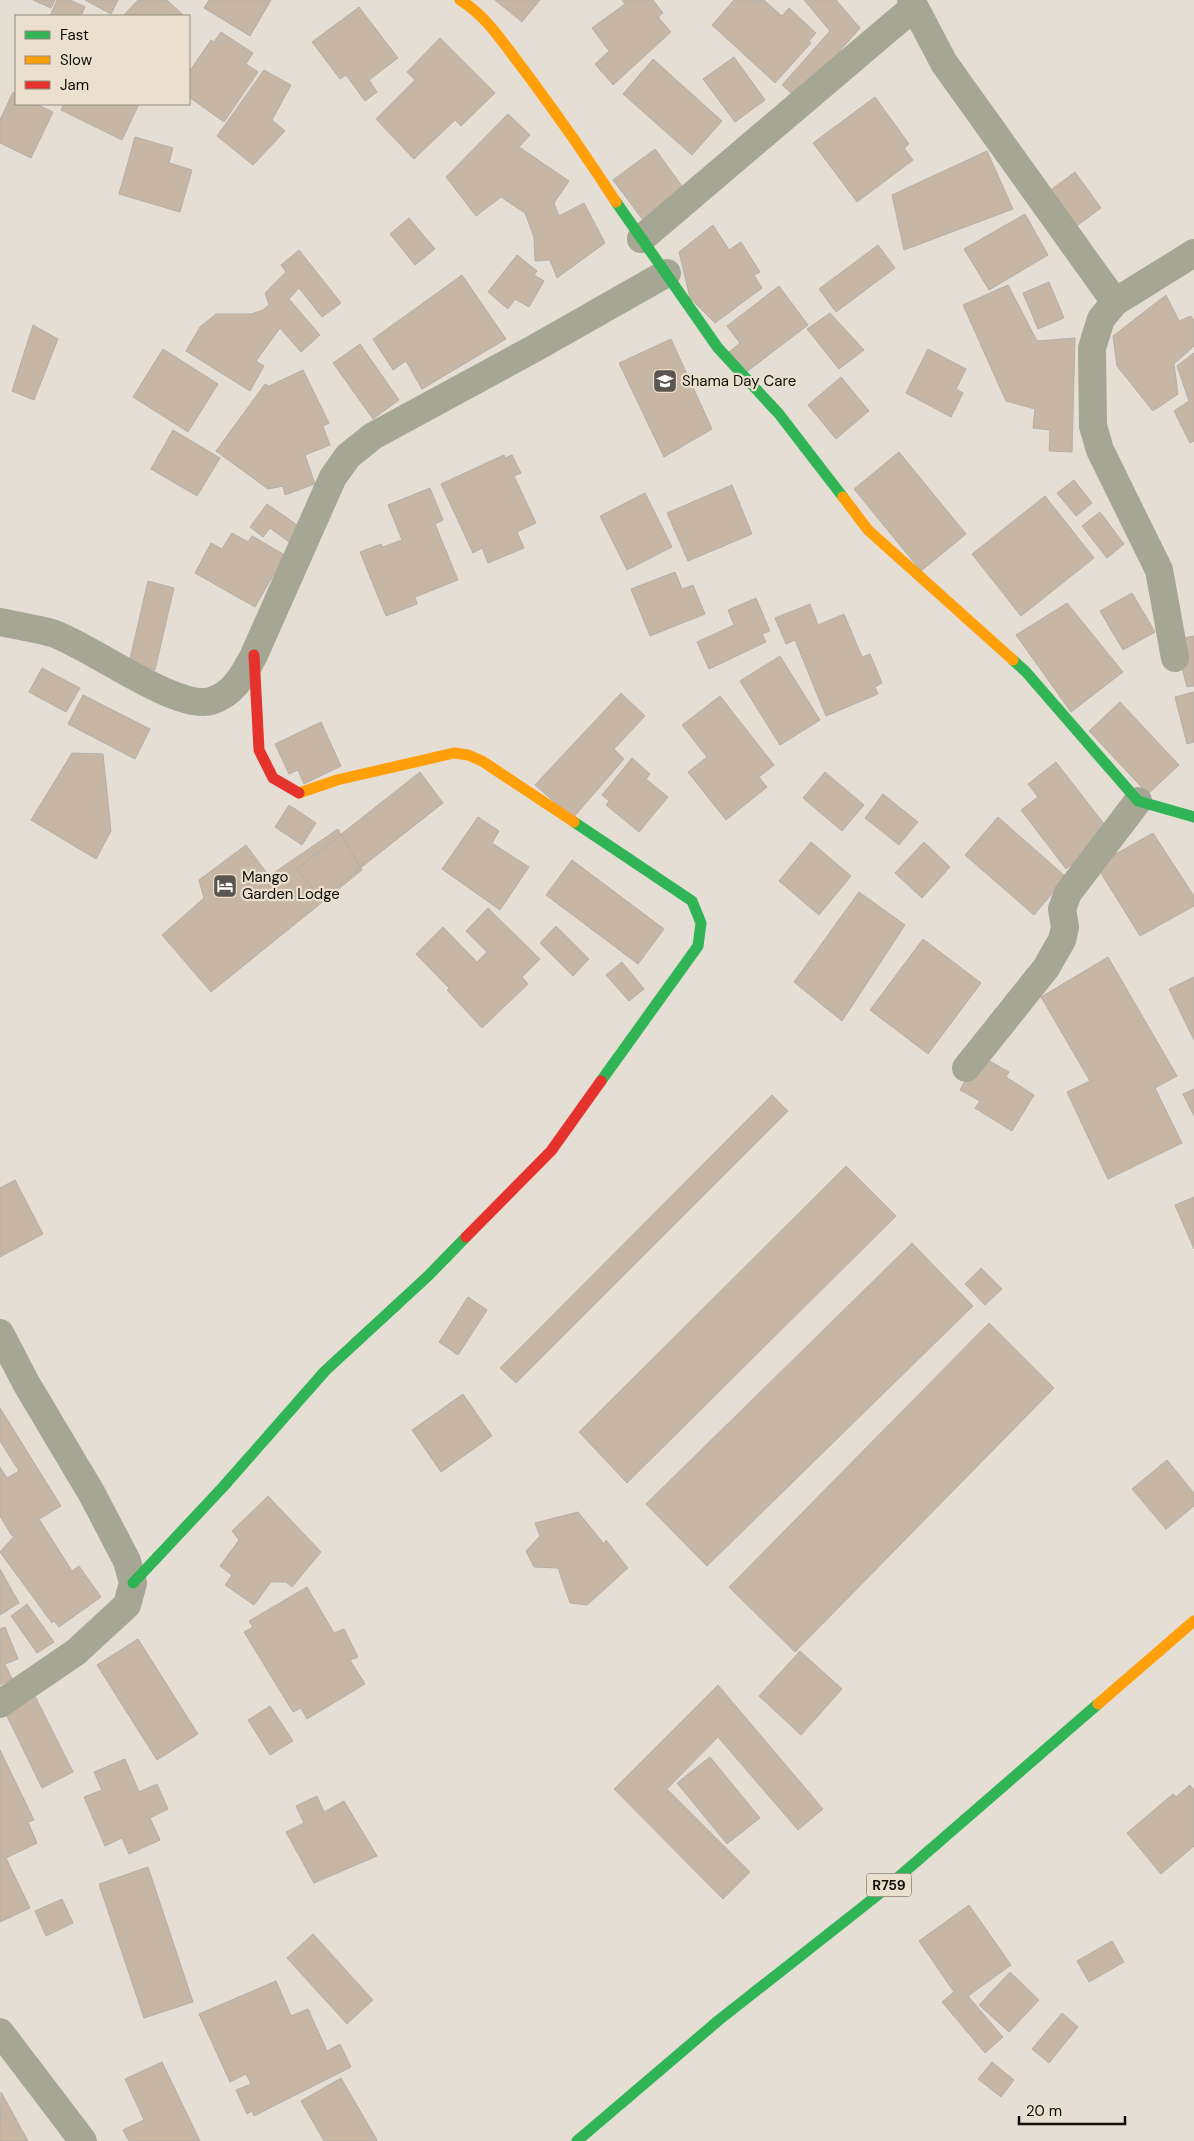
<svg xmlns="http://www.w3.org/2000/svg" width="1194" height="2141" font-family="'DM Sans',sans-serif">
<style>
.building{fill:#c7b6a3;stroke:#b5afa8}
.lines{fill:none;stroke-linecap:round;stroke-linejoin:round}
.street{stroke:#a5a693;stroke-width:28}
.fast{stroke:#30b455;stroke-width:11}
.slow{stroke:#ff9f0a;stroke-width:11}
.jam{stroke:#e5322d;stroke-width:11}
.labels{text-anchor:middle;stroke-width:4.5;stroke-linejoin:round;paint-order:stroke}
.shield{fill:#ebdfcd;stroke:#524c42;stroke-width:1}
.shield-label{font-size:14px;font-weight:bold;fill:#110d07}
.poi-label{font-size:15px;fill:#110d07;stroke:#ebdfcd;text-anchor:start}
</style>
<rect width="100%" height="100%" fill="#e4ded4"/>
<!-- building -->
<path class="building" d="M33 0H55L51 8Z
M57 0H70L85 7 81 16H50Z
M85 0H118L111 14Z
M138 0H167L184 16H123Z
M209 0H271L250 36 204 8Z
M495 0H540L522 22Z
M622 0H653L663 13 658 17 671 32 613 85 595 64 609 51 592 28 625 4Z
M734 0H764L782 16 789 8 816 33 809 41 811 43 775 83 712 25Z
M804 0H836L860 28 798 99 782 85 830 31Z
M359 7 398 58 369 80 377 92 365 101 346 75 340 79 312 42Z
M221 32 253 53 246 64 258 72 224 122 189 97V72L211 40 214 42Z
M440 38 495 93 461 126 455 120 414 159 376 119 415 80 407 72Z
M734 57 765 100 735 122 703 79Z
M653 59 722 121 692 155 623 94Z
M264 70 291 85 272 120 285 131 253 165 217 136Z
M13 92 16 94V104H36L53 112 31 158 0 143V120Z
M875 97 909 144 904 148 913 160 857 202 813 143Z
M64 104H139L122 140 61 110Z
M508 114 530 135 519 147 569 181 554 203 559 216 584 203 605 243 557 278 550 260 535 261 534 237 525 213 501 197 476 216 446 177Z
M135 137 173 148 169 163 192 170 180 212 119 194Z
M655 149 687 193 646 224 613 180Z
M987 151 1013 209 904 250 892 195Z
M1075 172 1101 208 1071 230 1045 194Z
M1025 214 1048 255 989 290 964 249Z
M409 218 435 249 415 265 390 234Z
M713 225 729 250 741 242 760 272 754 275 762 288 715 323 690 298 679 252Z
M878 245 895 268 836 312 819 289Z
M299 250 341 303 322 317 299 288 289 299 320 335 301 352 280 328 256 361 264 366 250 391 186 351 200 327 216 314H251L263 310 269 305 265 293 286 272 281 265Z
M517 255 537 271 534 275 544 281 529 307 515 299 508 309 488 292Z
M462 275 506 339 422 389 406 361 393 370 373 339Z
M1049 282 1064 318 1038 329 1023 293Z
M1008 285 1037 341 1075 338 1072 452 1049 451 1050 430 1033 428 1035 409 1006 401 963 305Z
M779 286 808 325 745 373 729 352 740 343 727 326Z
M1166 295 1179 321 1191 316 1194 321V346L1174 364 1178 394 1153 411 1117 366 1113 336Z
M830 313 864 350 839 369 807 329Z
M33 325 58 339 34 400 12 391Z
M671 339 712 429 664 457 619 363Z
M360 344 399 400 373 419 333 363Z
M163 349 218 384 188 432 133 397Z
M928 349 966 369 956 389 963 393 951 417 906 393Z
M1194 353V441L1190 443 1174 411 1189 401 1177 366Z
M303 370 329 423 323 426 330 445 305 455 315 484 285 495 283 486 268 489 216 451 265 384 269 386Z
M841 377 869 411 836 439 808 405Z
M173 430 220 458 197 496 151 469Z
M899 452 966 534 921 571 854 489Z
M504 455 505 458 512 455 521 473 514 476 536 523 517 532 524 548 488 563 482 548 473 553 441 484Z
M1074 480 1092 503 1076 516 1057 493Z
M732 485 752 534 688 561 667 513Z
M430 488 443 520 435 524 458 580 415 597 417 604 386 616 360 552 381 544 383 547 402 540 388 505Z
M645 493 672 547 627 570 600 516Z
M1045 496 1094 558 1021 616 972 554Z
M267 504 300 527 289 542 270 528 263 537 250 527Z
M1100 512 1124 544 1107 558 1082 526Z
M232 533 248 542 252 536 285 555 255 607 195 573 211 543 222 549Z
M675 572 682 589 693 585 705 614 650 636 631 589Z
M148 581 174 588 155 670 129 663Z
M1132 593 1155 632 1123 650 1100 611Z
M756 598 770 631 762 634 766 642 709 669 697 642 734 625 728 610Z
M1067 603 1123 672 1071 712 1016 635Z
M810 604 818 625 844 614 862 657 870 654 882 683 875 687 878 694 826 716 795 640 786 644 775 618Z
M1194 636V686L1187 687 1175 640Z
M780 656 820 720 780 745 740 681Z
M42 668 80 688 66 712 29 692Z
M1194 692V742L1187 744 1175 697Z
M621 693 645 716 614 749 624 759 573 818 535 785Z
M83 695 150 729 135 759 68 724Z
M720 696 774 765 759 777 767 787 726 820 688 772 707 757 682 725Z
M1120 702 1179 765 1148 794 1089 731Z
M321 722 341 766 304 784 298 770 289 774 275 744Z
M72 753 103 754 111 831 96 859 31 820Z
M632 758 650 774 646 779 668 797 639 832 606 805 609 801 602 795Z
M1056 762 1111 833 1066 869 1021 810 1038 797 1028 784Z
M420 772 443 803 321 899 297 869Z
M825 772 864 805 842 831 803 798Z
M883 794 918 822 899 845 865 818Z
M289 805 316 823 302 845 275 827Z
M478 817 499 831 492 843 529 867 500 910 442 869Z
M998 817 1066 877 1034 915 965 855Z
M338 829 362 870 211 992 162 935 204 898 199 880 246 845 269 876Z
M1153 833 1194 896V906L1140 936 1096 865Z
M811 842 851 876 819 915 779 881Z
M924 842 950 867 922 898 895 873Z
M572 860 664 929 638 964 546 895Z
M859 892 905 925 842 1021 794 982Z
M488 908 540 959 522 977 528 984 482 1028 447 990 449 988 416 954 443 927 477 962 487 952 466 931Z
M556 926 589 959 573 976 540 943Z
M923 939 981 983 928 1054 870 1010Z
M1108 957 1177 1076 1155 1088 1182 1143 1108 1179 1067 1092 1090 1081 1041 997Z
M622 962 644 989 629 1001 606 975Z
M1194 977V1040L1169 989Z
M979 1055 1009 1072 1006 1077 1034 1095 1012 1131 975 1108 980 1101 960 1090Z
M1194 1089V1116L1183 1094Z
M772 1095 788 1111 516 1383 500 1368Z
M846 1166 896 1216 627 1483 579 1432Z
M15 1180 43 1234 0 1257V1188Z
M1194 1197V1249L1175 1205Z
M912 1243 973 1306 707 1566 646 1504Z
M981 1268 1002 1289 985 1305 965 1284Z
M468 1297 487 1310 458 1355 439 1342Z
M989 1323 1054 1388 795 1652 729 1587Z
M463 1394 492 1436 441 1472 412 1430Z
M0 1408 61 1506 39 1519 72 1571 79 1566 101 1597 59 1627 54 1621 52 1623 0 1552 16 1534 12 1536 0 1516V1467L7 1478 19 1471 0 1441Z
M1167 1460 1194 1493V1506L1166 1529 1132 1489Z
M268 1496 321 1552 292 1587 286 1582H271L254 1605 225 1585 232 1575 220 1566 239 1540 232 1531Z
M578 1512 604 1544 606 1540 628 1568 587 1605 570 1603 558 1568 534 1567 526 1551 540 1536 535 1523Z
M0 1569 19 1603 0 1615Z
M307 1587 334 1633 344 1629 358 1657 350 1660 365 1684 307 1719 301 1708 293 1712 244 1632 253 1627 249 1621Z
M27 1604 54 1642 37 1653 11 1616Z
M5 1627 18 1659 5 1664 12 1679 0 1685V1629Z
M138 1639 198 1734 157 1760 97 1665Z
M800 1651 842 1689 801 1735 759 1696Z
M718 1685 823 1809 798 1830 718 1737 667 1789 750 1872 723 1899 614 1789Z
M35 1696 73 1772 42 1788 5 1712Z
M270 1706 293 1741 270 1755 248 1720Z
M0 1750 34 1820 28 1822 37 1843 6 1858 30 1908 0 1922Z
M710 1757 760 1818 727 1844 677 1783Z
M125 1759 139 1792 157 1784 168 1809 150 1818 160 1840 129 1854 122 1838 105 1846 84 1797 102 1790 94 1772Z
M1190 1785 1194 1790V1846L1161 1874 1127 1833 1173 1794 1176 1797Z
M317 1796 324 1812 344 1801 377 1856 314 1883 286 1832 304 1823 296 1806Z
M148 1867 193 2002 144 2018 99 1884Z
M62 1899 73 1923 46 1936 35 1911Z
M969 1905 1011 1965 968 1996 1003 2037 985 2053 942 2002 954 1992 919 1941Z
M313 1934 373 2000 347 2024 287 1958Z
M1112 1941 1124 1962 1089 1982 1077 1961Z
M1010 1972 1039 2000 1009 2032 979 2005Z
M276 1981 291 2016 308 2009 327 2051 340 2044 351 2067 254 2116 252 2111 247 2114 236 2090 251 2084 246 2074 230 2082 199 2014Z
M1062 2013 1078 2027 1049 2063 1032 2049Z
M162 2062 200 2141H129L123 2130 144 2120 125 2079Z
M992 2062 1014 2080 1001 2097 978 2079Z
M341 2078 377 2140 375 2141H324L301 2101Z
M1 2092 28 2141H0Z"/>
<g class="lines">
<!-- street -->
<path class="street" d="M911 0 944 63 1115 302
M641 239 914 7
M0 622C17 626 35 628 52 633 89 645 176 711 211 701 234 694 244 674 254 655L333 477 348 456 373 436 535 348 667 273
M1175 658 1159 570 1100 450 1093 426 1092 348 1101 319 1115 302 1194 253
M966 1068 1046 968 1062 940 1065 927 1062 909 1068 893 1138 801
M0 1333 26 1383 92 1494 127 1561 133 1583 127 1605 76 1652 0 1704
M0 2032 83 2141"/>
<!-- fast -->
<path class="fast" d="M616 202 718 348 779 414 843 497
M1013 660 1026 672 1138 801 1194 817
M574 822 692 901 701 923 698 946 601 1081
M133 1583 223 1487 325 1371 428 1276 466 1237
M577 2141 719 2020 879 1894 1098 1704"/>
<!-- slow -->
<path class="slow" d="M460 0C487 16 505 46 524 70 556 113 587 157 616 202
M843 497 868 530 1013 660
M299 793 337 780 454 753 468 755 482 761 574 822
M1098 1704 1194 1621"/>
<!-- jam -->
<path class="jam" d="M254 655 259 750 273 778 299 793
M466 1237 551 1151 601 1081"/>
</g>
<!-- icons -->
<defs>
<symbol id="school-square" viewBox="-11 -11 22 22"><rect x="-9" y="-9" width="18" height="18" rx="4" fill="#5b564f" stroke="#ebdfcd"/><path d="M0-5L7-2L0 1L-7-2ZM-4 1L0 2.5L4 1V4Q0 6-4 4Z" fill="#fff"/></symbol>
<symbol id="hotel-square" viewBox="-11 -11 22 22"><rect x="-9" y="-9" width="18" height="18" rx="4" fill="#5b564f" stroke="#ebdfcd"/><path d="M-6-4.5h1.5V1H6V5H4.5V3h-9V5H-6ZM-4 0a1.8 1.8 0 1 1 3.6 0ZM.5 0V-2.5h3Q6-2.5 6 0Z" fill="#fff"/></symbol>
</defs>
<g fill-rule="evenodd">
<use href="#school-square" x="651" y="367" width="28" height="28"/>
<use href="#hotel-square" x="211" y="872" width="28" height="28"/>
</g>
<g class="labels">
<!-- shield labels -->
<rect class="shield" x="866.5" y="1873.5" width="45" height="23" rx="4"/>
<g class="shield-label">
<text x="889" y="1890">R759</text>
</g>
<!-- poi labels -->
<g class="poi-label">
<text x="682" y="386">Shama Day Care</text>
<text x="242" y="882">Mango<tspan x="242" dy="17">Garden Lodge</tspan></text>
</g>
</g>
<!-- legend -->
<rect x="15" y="15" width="175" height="90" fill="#ebdfcd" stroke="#948b7e"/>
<rect x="25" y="31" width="25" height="8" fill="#30b455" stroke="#948b7e"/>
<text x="60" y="40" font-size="15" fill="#110d07">Fast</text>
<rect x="25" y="56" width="25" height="8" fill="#ff9f0a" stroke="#948b7e"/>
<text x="60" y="65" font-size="15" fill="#110d07">Slow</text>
<rect x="25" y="81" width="25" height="8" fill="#e5322d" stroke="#948b7e"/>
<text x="60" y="90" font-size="15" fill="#110d07">Jam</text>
<!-- scale -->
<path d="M1019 2116v8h106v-8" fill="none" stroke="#110d07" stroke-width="2.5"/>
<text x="1026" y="2116" font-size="15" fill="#110d07" stroke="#ebdfcd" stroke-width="4" paint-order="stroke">20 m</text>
</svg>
